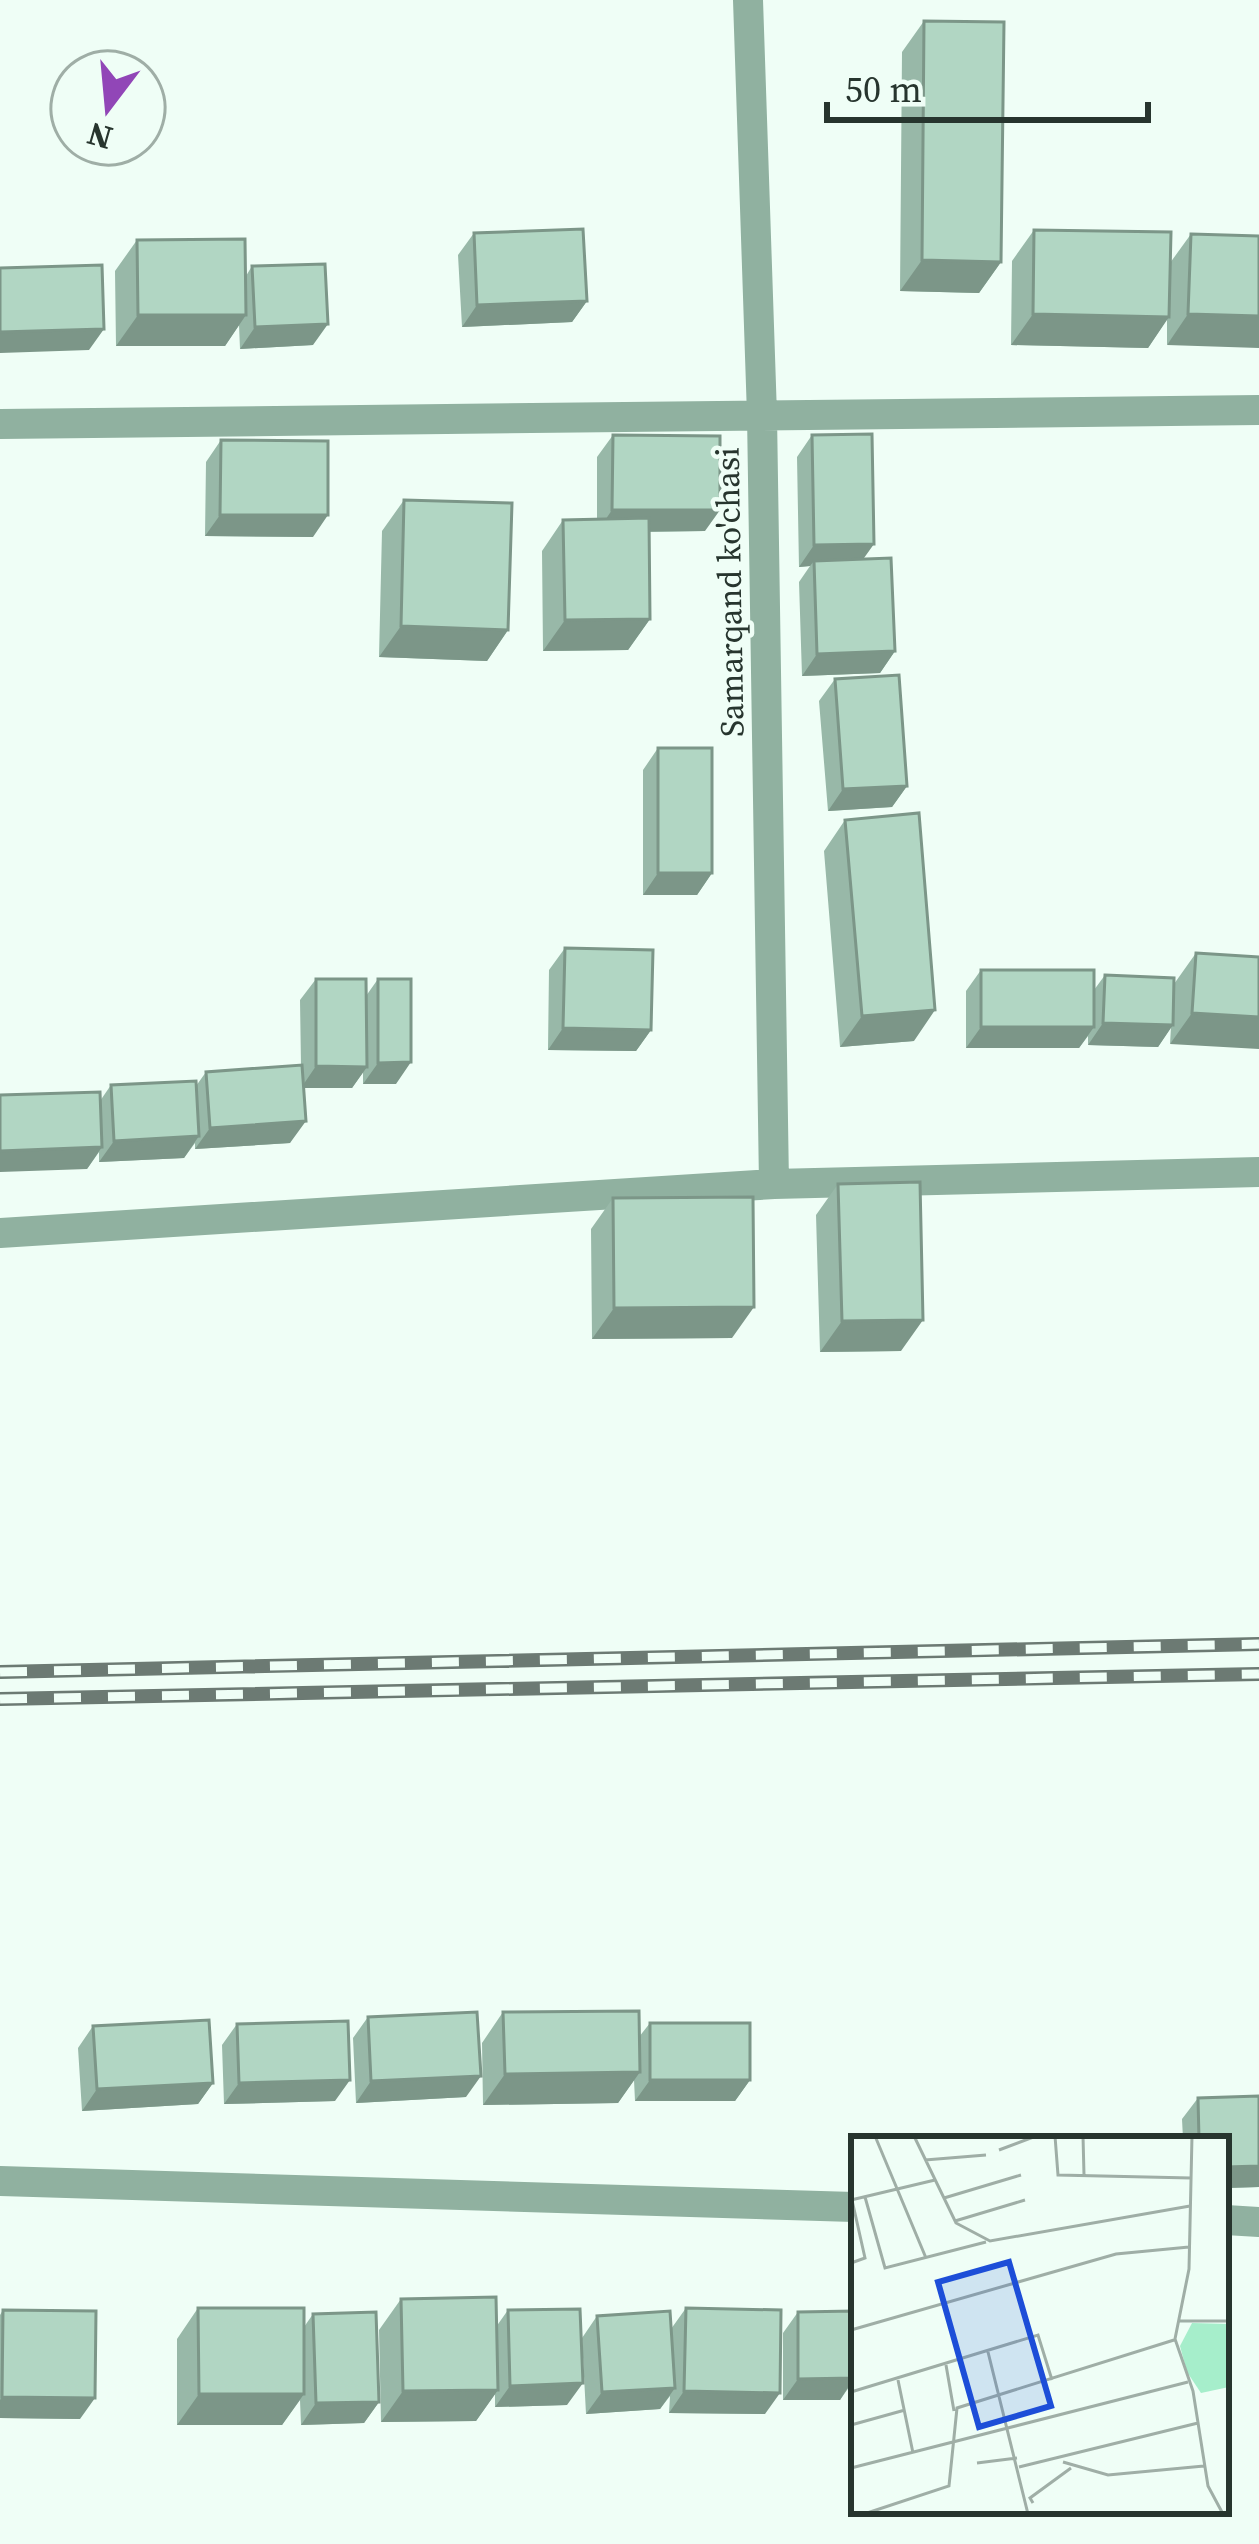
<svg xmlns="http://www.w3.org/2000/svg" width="1259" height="2544" font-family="'Source Serif 4',serif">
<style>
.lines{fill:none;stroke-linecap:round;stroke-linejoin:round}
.minor{stroke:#90b1a0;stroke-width:30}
.rail-casing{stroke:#6c7a73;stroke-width:14}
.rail{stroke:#effef6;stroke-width:9;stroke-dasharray:27;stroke-linecap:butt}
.wall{fill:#98b8a8}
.shaded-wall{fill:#7c9688}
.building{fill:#b1d6c3;stroke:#7c9688;stroke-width:3}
.labels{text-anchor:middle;stroke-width:9;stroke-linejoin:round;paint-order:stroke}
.street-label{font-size:33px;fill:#27352e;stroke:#effef6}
.inset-road{fill:none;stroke:#9faea6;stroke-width:3}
.view{fill:#1d4ed8;fill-opacity:0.15;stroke:#1d4ed8;stroke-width:6}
.inset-edge{fill:none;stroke:#27352e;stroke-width:6}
</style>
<rect width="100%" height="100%" fill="#effef6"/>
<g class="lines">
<!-- minor -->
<path class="minor" d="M748 0 762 415 774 1184
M0 424 1259 410
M0 1233 774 1184 1259 1172
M0 2181 854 2207
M1226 2220 1259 2222"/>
<defs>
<path id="rail" d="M0 1672 1259 1644
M0 1699 1259 1674"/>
</defs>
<!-- rail casing -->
<use href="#rail" class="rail-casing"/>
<!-- rail -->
<use href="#rail" class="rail"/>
</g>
<!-- wall -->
<path class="wall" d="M924 21 1001 262 979 293 900 291 902 52Z
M1034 230 1170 263 1191 234 1259 236 1167 345V319L1148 348 1011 345 1012 261Z
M474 233 587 301 572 322 462 327 458 255Z
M137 240 246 276 252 266 313 345 240 349 239 325 225 346H116L115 271Z
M613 435 705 531 649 532 650 619 628 650 543 651 542 551 563 520 597 519V457Z
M812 435 863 559 895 651 880 673 802 676 799 582 810 566 799 567 797 457Z
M221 440 313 537 205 536 206 462Z
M404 500 508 630 487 661 379 657 382 531Z
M835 679 907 786 892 807 828 811 819 701Z
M658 748 712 873 697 895H643V770Z
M845 820 914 1041 840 1047 824 851Z
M565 948 651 1030 636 1051 548 1050 549 970Z
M1196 953 1259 957 1170 1044 1171 1027 1158 1047 1088 1045V1036L1079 1048H966V991L981 970 1094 990 1105 975 1174 984Z
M316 979 366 996 378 979 396 1084H363V1072L352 1088H304L290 1143 195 1149V1143L184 1158 99 1162V1152L87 1169 100 1101 111 1085 196 1086 206 1072 301 1065 300 1000Z
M838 1184 901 1351 820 1352 816 1215Z
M613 1198 732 1338 592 1339 591 1229Z
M503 2012 639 2037 650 2023 750 2080 735 2101H635L634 2080 618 2103 483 2105 482 2043Z
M368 2017 466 2097 356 2103 353 2038Z
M237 2024 335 2101 224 2104 222 2045Z
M93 2026 213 2083 198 2104 82 2111 78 2048Z
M1259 2096V2187L1226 2188V2139H1183L1182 2119 1198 2098Z
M401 2299 496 2327 508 2310 567 2405 495 2407V2394L476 2421 381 2422 379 2330Z
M198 2308 304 2327 313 2314 379 2402 364 2423 301 2425 300 2400 282 2425H177V2339Z
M686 2308 765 2414 669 2413 670 2396 660 2409 586 2414 582 2338 597 2316 671 2329Z
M3 2310 80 2419 0 2418V2315Z
M854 2311V2380L840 2400H783V2333L798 2312Z"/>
<!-- shaded-wall -->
<path class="shaded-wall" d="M922 260 1001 262 979 293 900 291Z
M587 301 572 322 462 327 477 305Z
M1033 314 1169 317 1148 348 1011 345Z
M1188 314 1259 316V348L1167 345Z
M138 315H246L225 346H116Z
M328 324 313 345 240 349 255 327Z
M104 329 89 350 0 353V332Z
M612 510H720L705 531 597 532Z
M220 515H328L313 537 205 536Z
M874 544 859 565 814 561 810 566 799 567 814 545Z
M650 619 628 650 543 651 565 620Z
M401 626 508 630 487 661 379 657Z
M895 651 880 673 802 676 817 654Z
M907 786 892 807 828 811 843 789Z
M658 873H712L697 895H643Z
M935 1010 914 1041 840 1047 862 1016Z
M1192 1013 1259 1017V1049L1170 1044Z
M1103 1023 1173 1025 1158 1047 1088 1045Z
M981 1027H1094L1079 1048H966Z
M563 1028 651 1030 636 1051 548 1050Z
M411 1062 396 1084H363L378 1063Z
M316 1066 367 1067 352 1088H301Z
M306 1121 290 1143 195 1149 210 1128Z
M199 1136 184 1158 99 1162 114 1141Z
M102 1147 87 1169 0 1172V1151Z
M754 1307 732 1338 592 1339 614 1308Z
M923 1320 901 1351 820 1352 842 1321Z
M640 2072 618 2103 483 2105 505 2074Z
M481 2076 466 2097 356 2103 371 2081Z
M350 2080 335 2101 224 2104 239 2083Z
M650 2080H750L735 2101H635Z
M213 2083 198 2104 82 2111 97 2089Z
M1259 2166V2187L1226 2188V2167Z
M854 2378 840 2400H783L798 2379Z
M583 2383 567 2405 495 2407 510 2386Z
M675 2388 660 2409 586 2414 602 2392Z
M498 2390 476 2421 381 2422 403 2391Z
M684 2391 780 2393 765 2414 669 2413Z
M199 2394H304L282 2425H177Z
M2 2397 95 2398 80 2419 0 2418V2400Z
M379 2402 364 2423 301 2425 316 2403Z"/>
<!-- building -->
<path class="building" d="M924 21 1004 22 1001 262 922 260Z
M583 229 587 301 477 305 474 233Z
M1034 230 1171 232 1169 317 1033 314Z
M1191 234 1259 236V316L1188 314Z
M245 239 246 315H138L137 240Z
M325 264 328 324 255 327 252 266Z
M102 265 104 329 0 332V268Z
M872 434 874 544 814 545 812 435Z
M613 435 720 436V510H612Z
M221 440 328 441V515H220Z
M404 500 512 503 508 630 401 626Z
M649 518 650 619 565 620 563 520Z
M891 558 895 651 817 654 814 561Z
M899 675 907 786 843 789 835 679Z
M658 748H712V873H658Z
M919 813 935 1010 862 1016 845 820Z
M565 948 653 950 651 1030 563 1028Z
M1196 953 1259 957V1017L1192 1013Z
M981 970H1094V1027H981Z
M1105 975 1174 978 1173 1025 1103 1023Z
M316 979H366L367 1067 316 1066Z
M378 979H411V1062L378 1063Z
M302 1065 306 1121 210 1128 206 1072Z
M196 1081 199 1136 114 1141 111 1085Z
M100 1092 102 1147 0 1151V1095Z
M920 1182 923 1320 842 1321 838 1184Z
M753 1197 754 1307 614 1308 613 1198Z
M639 2011 640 2072 505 2074 503 2012Z
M477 2012 481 2076 371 2081 368 2017Z
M209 2020 213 2083 97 2089 93 2026Z
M348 2021 350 2080 239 2083 237 2024Z
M650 2023H750V2080H650Z
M1259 2096V2166L1226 2167V2139H1199L1198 2098Z
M496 2297 498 2390 403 2391 401 2299Z
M198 2308H304V2394H199Z
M686 2308 781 2310 780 2393 684 2391Z
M580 2309 583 2383 510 2386 508 2310Z
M3 2310 96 2311 95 2398 2 2397Z
M670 2311 675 2388 602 2392 597 2316Z
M854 2311V2378L798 2379V2312Z
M376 2312 379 2402 316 2403 313 2314Z"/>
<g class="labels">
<!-- street labels -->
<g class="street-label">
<text transform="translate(729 592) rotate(-91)" y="12">Samarqand ko'chasi</text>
</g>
</g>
<!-- overview -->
<g transform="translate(851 2136)">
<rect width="378" height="378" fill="#effef6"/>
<path d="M341 187 378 188V251L350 257 336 236 329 210Z" fill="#a6eecb"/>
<path class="inset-road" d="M24 0 75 122M63 0 105 87 139 105 339 70M204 0 207 39 340 42M232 0 233 39M341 0 338 133 324 203 342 255 357 350 372 378M148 14 185 0M74 24 135 19M14 61 34 132 135 106M93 62 170 39M0 64 84 44M104 85 174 64M0 127 14 122 1 64M328 185H378M0 194 265 118 338 111M137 216 177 378M95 229 103 275M47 244 62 317M0 256 187 199 201 244M0 289 54 274M212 326 257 339 353 330M126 327 166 322M168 331 347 287M0 332 337 246M182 367 179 362 220 332M13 378 98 350 106 272 323 204"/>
<path class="view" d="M158 126 200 270 128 291 87 146Z"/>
<rect width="378" height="378" class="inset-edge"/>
</g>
<!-- north arrow -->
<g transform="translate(108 108) rotate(196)"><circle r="57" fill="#effef6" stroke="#9faea6" stroke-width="3"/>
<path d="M0-9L21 45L0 30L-21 45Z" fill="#9146b7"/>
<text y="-18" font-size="33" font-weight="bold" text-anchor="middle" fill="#27352e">N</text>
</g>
<!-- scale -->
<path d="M827 102v18h321v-18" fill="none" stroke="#27352e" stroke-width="6"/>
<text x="845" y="102" font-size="36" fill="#27352e" stroke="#effef6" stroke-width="9" paint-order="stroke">50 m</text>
</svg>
